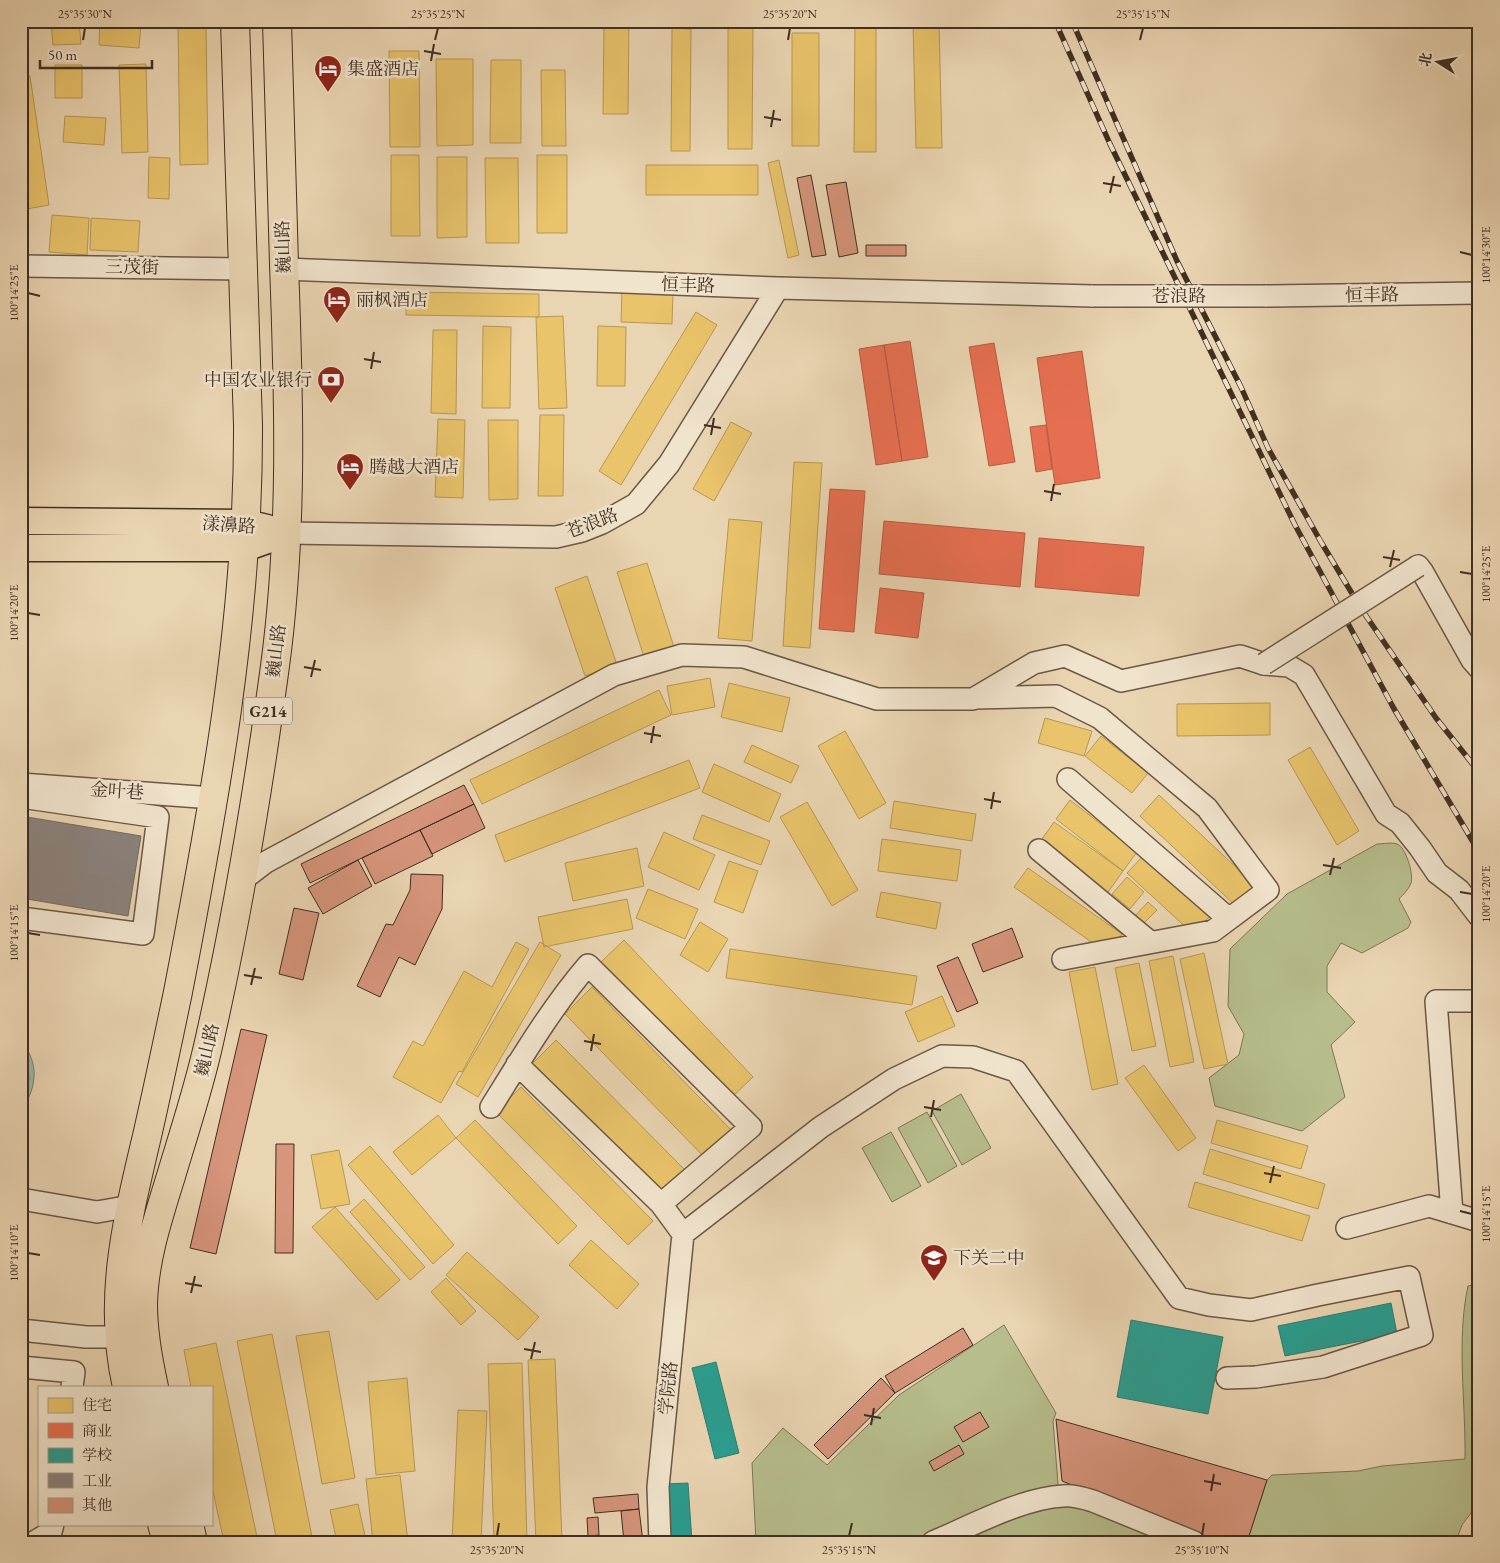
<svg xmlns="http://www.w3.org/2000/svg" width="1500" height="1563" font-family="'EB Garamond','Noto Serif SC',serif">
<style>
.green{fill:#b7bd8c;stroke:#7c7656}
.water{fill:#98b8ae;stroke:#758176}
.homes{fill:#e9c46a;stroke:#b79754}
.shops{fill:#e76f51;stroke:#b55c43}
.schools{fill:#2a9d8f;stroke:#317c6e}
.industry{fill:#8a817c;stroke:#746861}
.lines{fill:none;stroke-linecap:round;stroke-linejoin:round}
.shore{stroke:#6c7368;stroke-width:1}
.building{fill:#d7957c;stroke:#412e21}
.minor-casing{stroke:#6b5845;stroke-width:24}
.major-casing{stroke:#412e21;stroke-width:29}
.highway-casing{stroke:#412e21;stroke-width:30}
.minor{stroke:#f1e4cd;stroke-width:21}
.major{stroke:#ead5b2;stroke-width:26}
.highway{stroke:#ead5b2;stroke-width:28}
.rail-casing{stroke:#412e21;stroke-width:5.5}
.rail{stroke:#f1e4cd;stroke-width:4;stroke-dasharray:11;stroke-linecap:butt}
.minor-bridge-casing{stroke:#6b5845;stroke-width:24;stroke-linecap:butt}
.minor-bridge{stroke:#f1e4cd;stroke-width:21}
.ticks{fill:none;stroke:#412e21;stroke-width:2}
.labels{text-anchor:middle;stroke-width:5;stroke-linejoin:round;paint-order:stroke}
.shield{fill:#f1e4cd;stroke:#766555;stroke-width:1}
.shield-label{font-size:16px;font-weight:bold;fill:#412e21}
.poi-label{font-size:18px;fill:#412e21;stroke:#f1e4cd;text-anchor:start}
.street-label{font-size:18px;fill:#412e21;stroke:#f1e4cd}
.neatline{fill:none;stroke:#412e21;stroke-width:2}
.ticks-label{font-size:12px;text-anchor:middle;fill:#412e21}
</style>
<rect width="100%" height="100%" fill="#ead5b2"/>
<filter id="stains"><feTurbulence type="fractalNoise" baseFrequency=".004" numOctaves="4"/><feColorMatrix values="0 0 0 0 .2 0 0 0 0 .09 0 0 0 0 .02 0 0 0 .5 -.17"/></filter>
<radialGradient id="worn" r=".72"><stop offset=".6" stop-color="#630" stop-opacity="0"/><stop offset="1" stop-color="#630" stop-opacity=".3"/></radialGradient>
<!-- green -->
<path class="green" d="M1377 844C1382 844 1392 842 1397 844 1406 847 1414 875 1411 883 1409 889 1403 895 1399 899L1411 922 1408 928 1362 953 1341 943 1327 966V992L1355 1022 1331 1045 1345 1097 1302 1131 1215 1106 1209 1078 1239 1055 1244 1034 1228 1006 1230 949 1287 894Z
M961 1094 991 1148 962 1165 932 1111Z
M927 1112 957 1166 928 1183 898 1128Z
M891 1132 921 1186 892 1202 862 1148Z
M1479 1284V1509H1474L1462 1525 1456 1541 1247 1542 1267 1480 1272 1475 1358 1471 1382 1466 1465 1459C1466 1404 1456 1341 1468 1286Z
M1004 1325 1056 1413 1053 1421 1058 1484 1067 1502 1177 1542H756L752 1463 783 1428 827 1465 899 1395Z"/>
<!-- water -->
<path class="water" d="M21 1042C40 1062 37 1089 21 1110Z"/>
<!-- homes -->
<path class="homes" d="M51 21H79L81 44 53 45Z
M100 21 141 22 139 48 99 45Z
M604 21H629L628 114H603Z
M21 22 29 23 27 49 21 48Z
M913 23H939L942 148H916Z
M728 24H753L752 149H728Z
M855 25H876V152H854Z
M206 26 208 164 180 165 178 27Z
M672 28 691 29 690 151H671Z
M792 33H819V146H792Z
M389 51H419L420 147H390Z
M436 59H473V145L437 146Z
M491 60H521V143H490Z
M146 64 148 152 122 153 119 65Z
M55 65H82V98H55Z
M541 70H565L566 146H542Z
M30 76 49 205 21 210V77Z
M65 116 106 118 104 145 63 142Z
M391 155H419L420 236H391Z
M537 155H567V233H537Z
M149 157 170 158 169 199 148 198Z
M437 157H467V237L437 238Z
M485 158H518L519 243H486Z
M779 160 799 255 788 258 768 163Z
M646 165H758V195H646Z
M52 215 89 218 87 255 49 252Z
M91 218 140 221 138 252 90 250Z
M622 290 673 292 672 324 621 322Z
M406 292 539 294V317L406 315Z
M696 312 717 325 621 485 599 471Z
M563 316 567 408 539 409 536 317Z
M483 326 511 327 510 408H482Z
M598 326 626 327 625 386H597Z
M433 330H457L456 414 431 413Z
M540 415H564L563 496H538Z
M438 419 465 420 463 498 435 497Z
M488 420H518V499L489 500Z
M731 422 752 433 714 501 693 489Z
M794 462 822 463 810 648 783 646Z
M729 519 762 522 752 641 718 638Z
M647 563 674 647 644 657 617 572Z
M587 576 617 665 585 676 555 588Z
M710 678 715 707 672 715 667 686Z
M729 683 790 698 782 732 721 717Z
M659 690 671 715 482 804 470 780Z
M1270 703V735L1177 736V704Z
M1045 718 1092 731 1084 756 1038 743Z
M845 731 886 803 859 819 818 746Z
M1101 736 1148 773 1132 793 1085 756Z
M752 745 799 766 791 783 744 762Z
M1310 747 1359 831 1337 845 1288 760Z
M689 760 700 788 505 862 495 835Z
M714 764 781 794 769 822 702 792Z
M1159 795 1257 887 1238 908 1140 816Z
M1070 800 1137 852 1123 871 1056 819Z
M894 801 976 814 972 841 890 828Z
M807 802 858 890 832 906 780 817Z
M702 815 770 841 761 865 693 839Z
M1054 822 1123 871 1106 895 1037 846Z
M664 832 715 855 699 890 648 867Z
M882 839 961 850 957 881 878 871Z
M637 848 644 886 573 901 565 863Z
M1143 856 1209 917 1193 934 1127 873Z
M729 861 758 871 743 913 714 902Z
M1028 868 1122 934 1108 954 1014 887Z
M1127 877 1144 892 1130 909 1112 894Z
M648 889 698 909 685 939 636 918Z
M881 892 941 903 936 929 876 917Z
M627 899 633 929 544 947 538 917Z
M1148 902 1157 910 1144 923 1135 916Z
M700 922 728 939 708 972 680 955Z
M624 940 753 1077 729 1100 600 963Z
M516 942 529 949 462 1072 459 1071 441 1103 393 1077 413 1041 423 1046 464 971 492 987Z
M540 942 561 955 478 1097 456 1084Z
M730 949 917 976 912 1005 726 978Z
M1204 953 1228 1064 1204 1069 1180 959Z
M1173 956 1194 1062 1170 1067 1149 961Z
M1139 963 1156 1046 1132 1051 1115 968Z
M1095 967 1118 1084 1092 1090 1069 972Z
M592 987 736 1135 709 1162 565 1014Z
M942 996 955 1026 918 1042 905 1012Z
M556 1040 690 1175 665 1200 531 1065Z
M1144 1065 1196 1138 1178 1151 1125 1078Z
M521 1087 653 1221 628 1245 496 1112Z
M438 1115 456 1138 412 1175 393 1152Z
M475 1120 577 1226 558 1244 456 1138Z
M1217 1120 1308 1146 1301 1169 1211 1143Z
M370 1146 454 1245 433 1264 348 1165Z
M1210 1149 1325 1184 1318 1209 1203 1174Z
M339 1150 350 1204 321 1209 311 1155Z
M1195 1182 1310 1216 1302 1241 1188 1207Z
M364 1199 425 1267 410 1280 350 1212Z
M335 1207 400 1280 377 1300 312 1227Z
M591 1240 639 1284 617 1309 569 1265Z
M467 1252 539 1317 518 1340 446 1275Z
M446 1278 476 1311 461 1325 431 1292Z
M329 1331 355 1478 322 1484 296 1336Z
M272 1334 313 1542H277L237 1341Z
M216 1343 258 1542H224L211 1482V1387H191L184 1350Z
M555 1359 562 1542H536L528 1360Z
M522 1363 527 1541 494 1542 488 1364Z
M407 1378 415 1471 376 1475 368 1382Z
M458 1410 487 1411 481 1542H452Z
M400 1475 408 1542H373L366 1479Z
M358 1504 365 1536 337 1542 330 1510Z"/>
<!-- shops -->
<path class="shops" d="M910 341 928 457 902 461 884 345Z
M994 343 1015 462 989 466 969 347Z
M884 345 902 461 876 465 859 349Z
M1082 351 1100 478 1055 485 1037 358Z
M1046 425 1052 469 1036 472 1030 427Z
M830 489 865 491 854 632 819 629Z
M884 521 1025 533 1020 587 879 574Z
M1039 538 1144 547 1139 596 1035 587Z
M880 588 924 593 918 638 875 633Z"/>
<!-- schools -->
<path class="schools" d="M1391 1303 1397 1334 1285 1356 1278 1326Z
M1131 1320 1223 1337 1208 1414 1117 1397Z
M716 1362 739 1453 715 1459 692 1368Z
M688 1483 692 1542H669L665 1484Z"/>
<!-- industry -->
<path class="industry" d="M21 816 141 836 128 916 21 898Z"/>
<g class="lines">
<!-- shore -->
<path class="shore" d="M21 1050C30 1066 33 1086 21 1101"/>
</g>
<!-- building -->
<path class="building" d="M811 175 826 255 812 257 797 178Z
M846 182 858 253 839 257 826 185Z
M866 245H906V256H866Z
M464 785 474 804 310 883 301 864Z
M474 804 485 828 432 854 420 830Z
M420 830 433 856 375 884 362 858Z
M358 860 372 886 323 914 308 888Z
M411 874 443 875 442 909 415 965 399 957 380 997 357 986 386 924 393 925 410 890Z
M294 908 319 913 303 980 279 974Z
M1012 928 1023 957 983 972 972 944Z
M958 957 978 1003 957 1012 937 966Z
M241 1029 267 1035 216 1254 190 1248Z
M276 1144H294L293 1253H275Z
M963 1328 973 1345 895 1393 885 1376Z
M881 1378 895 1393 828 1459 814 1445Z
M980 1412 989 1427 963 1442 954 1427Z
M1056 1419 1267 1480 1247 1542H1214L1062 1481Z
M959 1445 964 1454 934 1471 929 1462Z
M638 1494 639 1509 595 1513 593 1498Z
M639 1509 643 1542H624L621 1511Z
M598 1517 599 1535 588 1536 587 1518Z"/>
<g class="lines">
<defs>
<path id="minor" d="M21 266 243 269
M284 269 778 288 1093 296
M1265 296 1479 293
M287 533 556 537 582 531 602 523 636 504 669 464 778 288
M1418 566 1422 571 1472 660 1479 668
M976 698 1056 696 1100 718 1207 808 1268 890 1213 931 1063 959
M1068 779 1229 919
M21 784 213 798
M21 797 158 817 143 934 21 918
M1039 850 1150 942
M241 881 266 862 614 675 682 655 744 657 877 699H973L1034 663 1065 656 1121 681 1240 656 1264 664 1289 666 1304 675 1386 814 1400 823 1420 848 1437 873 1459 890 1479 916
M517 1064 661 1204 683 1234
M491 1107C521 1059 551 1008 588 965L751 1127 661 1204
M21 1199 97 1212 131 1206
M1452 1213 1436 1001H1479
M1347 1228 1429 1206 1479 1221
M683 1234 821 1127 894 1079 942 1056 973 1057 1016 1071 1179 1298 1209 1305 1251 1310 1318 1295 1409 1277 1422 1335 1323 1367 1256 1377 1227 1378
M21 1330 86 1337H119
M21 1367 74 1372 72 1387
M34 1542 51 1532 53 1524
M660 1542 658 1487 683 1234
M933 1542C971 1526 1022 1498 1063 1496 1073 1495 1083 1498 1093 1501L1194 1542"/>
<path id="major" d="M21 521 246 523 267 528
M21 548H245L287 533"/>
<path id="highway" d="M127 1387C107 1299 127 1221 147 1136 158 1088 168 1040 178 992 214 805 249 616 248 425L235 21
M154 1387C148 1360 143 1332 143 1304 144 1260 158 1218 171 1176 184 1132 199 1088 209 1042 237 918 258 792 275 666 293 532 289 399 284 264 281 183 279 102 277 21
M162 1524 167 1542
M189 1524 193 1542"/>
</defs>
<!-- minor casing -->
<use href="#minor" class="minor-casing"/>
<!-- major casing -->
<use href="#major" class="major-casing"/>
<!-- highway casing -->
<use href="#highway" class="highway-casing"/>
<!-- minor -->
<use href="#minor" class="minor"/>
<!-- major -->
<use href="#major" class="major"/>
<!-- highway -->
<use href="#highway" class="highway"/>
<defs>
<path id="rail" d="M1055 21 1110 144 1295 525 1393 707 1479 852
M1072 21 1177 261 1241 387 1268 448 1321 542 1362 610 1436 718 1479 772"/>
</defs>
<!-- rail casing -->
<use href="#rail" class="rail-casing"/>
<!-- rail -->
<use href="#rail" class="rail"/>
<defs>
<path id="minor-bridge" d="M1093 296H1265
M1264 664 1418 566"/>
</defs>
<!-- minor-bridge casing -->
<use href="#minor-bridge" class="minor-bridge-casing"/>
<!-- minor-bridge -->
<use href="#minor-bridge" class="minor-bridge"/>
</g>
<!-- ticks -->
<path class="ticks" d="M83 40 85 28M435 40 438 28M788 40 790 28M1140 40 1143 28M424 51 441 54M431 61 434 44M764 117 781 120M771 127 774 110M1103 183 1121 186M1110 193 1114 176M1460 252 1472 255M28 293 40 296M364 359 381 362M371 369 374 352M704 425 721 428M711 435 714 418M1044 491 1061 494M1051 501 1054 484M1383 557 1400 560M1390 567 1394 550M1460 572 1472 574M28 613 40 615M304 667 321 670M311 677 315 660M644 733 661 736M651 743 654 726M984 799 1001 802M991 809 994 792M1323 865 1341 868M1330 875 1334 858M1460 892 1472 894M28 933 40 935M244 975 262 978M251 985 255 968M584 1041 601 1044M591 1051 594 1034M924 1107 941 1110M931 1117 934 1100M1264 1173 1281 1176M1270 1183 1274 1166M1460 1211 1472 1214M28 1253 40 1255M185 1283 202 1286M191 1293 195 1276M524 1349 541 1352M531 1359 535 1342M864 1415 881 1418M871 1425 874 1408M1204 1481 1221 1484M1211 1491 1214 1474M497 1536 499 1523M849 1536 852 1523M1202 1536 1204 1523"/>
<!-- icons -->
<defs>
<symbol id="hotel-pin" viewBox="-11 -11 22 30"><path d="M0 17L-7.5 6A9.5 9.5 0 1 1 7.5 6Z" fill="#8f2418" stroke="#f1e4cd"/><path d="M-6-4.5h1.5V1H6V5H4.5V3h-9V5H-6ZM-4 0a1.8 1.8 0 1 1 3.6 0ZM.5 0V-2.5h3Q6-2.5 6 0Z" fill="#fff"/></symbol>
<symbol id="bank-pin" viewBox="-11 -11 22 30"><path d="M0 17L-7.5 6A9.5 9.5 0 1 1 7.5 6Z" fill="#8f2418" stroke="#f1e4cd"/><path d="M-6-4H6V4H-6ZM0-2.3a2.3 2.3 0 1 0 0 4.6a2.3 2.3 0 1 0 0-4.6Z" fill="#fff"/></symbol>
<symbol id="school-pin" viewBox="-11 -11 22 30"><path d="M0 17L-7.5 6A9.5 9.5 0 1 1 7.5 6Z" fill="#8f2418" stroke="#f1e4cd"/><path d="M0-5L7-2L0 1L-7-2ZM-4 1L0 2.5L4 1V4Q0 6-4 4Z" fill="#fff"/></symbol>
</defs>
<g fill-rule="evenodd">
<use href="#hotel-pin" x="312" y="53" width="32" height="43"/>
<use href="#hotel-pin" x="321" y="284" width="32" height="43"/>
<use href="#bank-pin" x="315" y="364" width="32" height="43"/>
<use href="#hotel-pin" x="334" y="451" width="32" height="43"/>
<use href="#school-pin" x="918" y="1242" width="32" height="43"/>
</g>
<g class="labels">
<!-- shield labels -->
<rect class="shield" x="244" y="697.5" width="48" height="27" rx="4"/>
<g class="shield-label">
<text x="268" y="717">G214</text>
</g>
<!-- poi labels -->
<g class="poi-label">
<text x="347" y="75">集盛酒店</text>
<text x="356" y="306">丽枫酒店</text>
<text x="312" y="386" text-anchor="end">中国农业银行</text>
<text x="369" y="473">腾越大酒店</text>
<text x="953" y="1264">下关二中</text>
</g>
<!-- street labels -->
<g class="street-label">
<text transform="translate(283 247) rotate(-92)" y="6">巍山路</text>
<text transform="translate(132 267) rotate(1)" y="6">三茂街</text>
<text transform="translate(688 285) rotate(2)" y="6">恒丰路</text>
<text transform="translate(1372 295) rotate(-1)" y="6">恒丰路</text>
<text x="1179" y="302">苍浪路</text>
<text transform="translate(592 523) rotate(-21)" y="6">苍浪路</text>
<text transform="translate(229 525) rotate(4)" y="6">漾濞路</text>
<text transform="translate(276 651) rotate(-83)" y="6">巍山路</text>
<text transform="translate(117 791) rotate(4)" y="6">金叶巷</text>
<text transform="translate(207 1050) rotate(-77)" y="6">巍山路</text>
<text transform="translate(668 1388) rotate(-84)" y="6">学院路</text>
</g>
</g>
<!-- margin -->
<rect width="1500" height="1563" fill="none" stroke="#ead5b2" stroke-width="55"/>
<!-- legend -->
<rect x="38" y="1386" width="175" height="140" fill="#f1e4cd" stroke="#ab9b88"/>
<rect x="48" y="1398" width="25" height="15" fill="#e9c46a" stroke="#ab9b88"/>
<text x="82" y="1410" font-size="15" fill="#412e21">住宅</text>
<rect x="48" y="1423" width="25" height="15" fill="#e76f51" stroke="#ab9b88"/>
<text x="82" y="1436" font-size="15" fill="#412e21">商业</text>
<rect x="48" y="1448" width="25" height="15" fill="#2a9d8f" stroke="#ab9b88"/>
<text x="82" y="1460" font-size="15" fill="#412e21">学校</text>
<rect x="48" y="1473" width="25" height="15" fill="#8a817c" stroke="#ab9b88"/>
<text x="82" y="1486" font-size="15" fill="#412e21">工业</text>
<rect x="48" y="1498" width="25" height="15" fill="#d7957c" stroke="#ab9b88"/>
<text x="82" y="1510" font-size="15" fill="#412e21">其他</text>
<!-- north arrow -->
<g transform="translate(1438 62) rotate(281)" stroke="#f1e4cd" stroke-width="4" paint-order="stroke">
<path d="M0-4L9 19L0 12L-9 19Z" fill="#412e21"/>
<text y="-8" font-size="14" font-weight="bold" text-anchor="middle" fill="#412e21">北</text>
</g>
<!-- scale -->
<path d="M40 60v8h112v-8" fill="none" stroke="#412e21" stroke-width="2.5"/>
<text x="48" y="60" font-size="15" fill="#412e21" stroke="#f1e4cd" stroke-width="4" paint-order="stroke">50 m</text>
<rect x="28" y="28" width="1444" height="1508" class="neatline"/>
<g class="ticks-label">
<text x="85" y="18">25°35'30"N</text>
<text x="438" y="18">25°35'25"N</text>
<text x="790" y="18">25°35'20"N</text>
<text x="1143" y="18">25°35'15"N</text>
<text transform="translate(1486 255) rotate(-90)" y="4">100°14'30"E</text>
<text transform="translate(14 293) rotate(-90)" y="4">100°14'25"E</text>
<text transform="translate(1486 574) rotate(-90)" y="4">100°14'25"E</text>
<text transform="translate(14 613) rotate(-90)" y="4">100°14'20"E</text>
<text transform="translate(1486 894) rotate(-90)" y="4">100°14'20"E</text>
<text transform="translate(14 933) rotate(-90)" y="4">100°14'15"E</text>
<text transform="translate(1486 1214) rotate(-90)" y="4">100°14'15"E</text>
<text transform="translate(14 1253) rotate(-90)" y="4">100°14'10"E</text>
<text x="497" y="1554">25°35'20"N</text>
<text x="849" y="1554">25°35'15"N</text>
<text x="1202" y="1554">25°35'10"N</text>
</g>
<rect width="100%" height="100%" filter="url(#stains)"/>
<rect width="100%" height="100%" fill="url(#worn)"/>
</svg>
